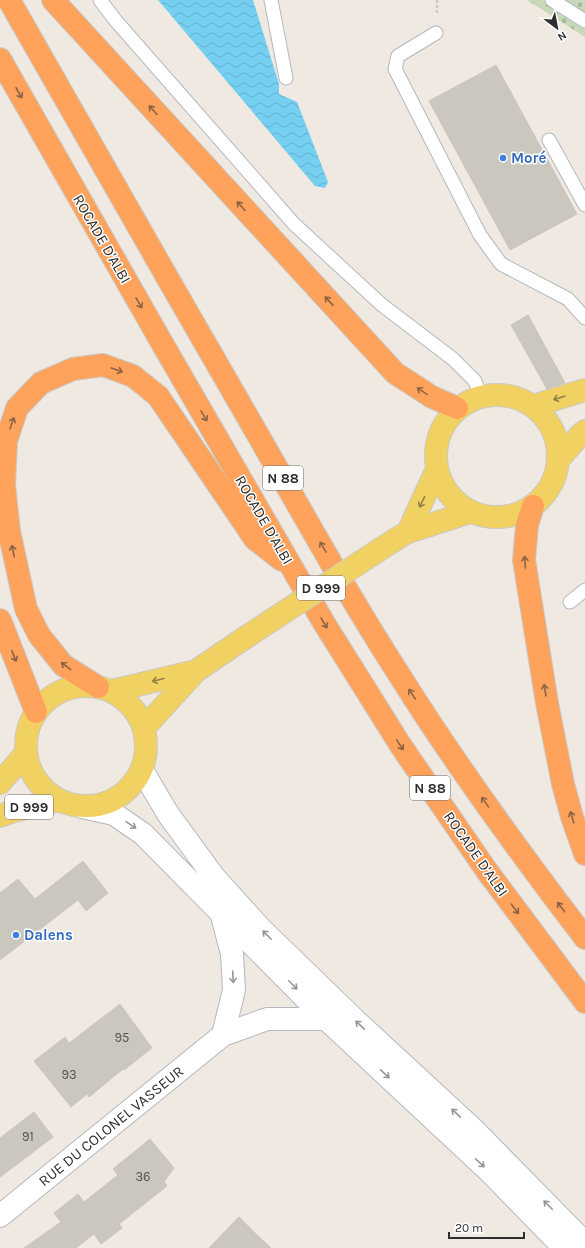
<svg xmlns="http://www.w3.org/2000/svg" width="585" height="1248" font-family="Karla,sans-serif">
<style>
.cemetery{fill:url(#cemetery-stones)}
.water{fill:url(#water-waves)}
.building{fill:#cbc7bf;stroke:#cbc5ba}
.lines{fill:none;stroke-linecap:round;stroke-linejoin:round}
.lane-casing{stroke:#b4b7c1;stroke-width:15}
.street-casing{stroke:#b4b7c1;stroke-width:24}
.secondary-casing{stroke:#b4b7c1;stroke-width:24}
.primary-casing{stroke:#c9c9c9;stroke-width:24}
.highway-casing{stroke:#c9c9c9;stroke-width:24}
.path{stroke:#c9c9c9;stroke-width:2.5;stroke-dasharray:3 2;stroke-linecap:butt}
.lane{stroke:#fff;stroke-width:13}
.street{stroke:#fff;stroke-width:22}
.secondary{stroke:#fff;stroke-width:22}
.primary{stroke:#f2d163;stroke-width:22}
.highway{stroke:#ffa35c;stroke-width:22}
.primary-bridge-casing{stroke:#c9c9c9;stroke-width:24;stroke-linecap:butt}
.primary-bridge{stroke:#f2d163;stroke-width:22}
.oneway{stroke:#8c6343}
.oneway2{stroke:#908048}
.oneway3{stroke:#969696}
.shop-dot{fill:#3f7fe0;stroke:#fff;stroke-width:1.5}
.labels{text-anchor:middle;stroke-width:3;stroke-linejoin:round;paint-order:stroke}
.number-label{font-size:13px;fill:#555452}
.shield{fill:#fff;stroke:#6d6d6d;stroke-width:1}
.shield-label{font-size:14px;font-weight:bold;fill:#2e2e2e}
.shop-label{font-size:15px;font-weight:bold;fill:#366cbe;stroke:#fff;text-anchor:start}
.street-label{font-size:15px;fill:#2e2e2e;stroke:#fff}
</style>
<defs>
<pattern id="cemetery-stones" width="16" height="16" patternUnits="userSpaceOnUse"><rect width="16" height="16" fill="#c8d9b8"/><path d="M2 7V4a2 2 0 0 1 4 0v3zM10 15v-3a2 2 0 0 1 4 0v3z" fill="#acbb9e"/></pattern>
<pattern id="water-waves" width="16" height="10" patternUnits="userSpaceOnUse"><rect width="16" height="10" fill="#75cff0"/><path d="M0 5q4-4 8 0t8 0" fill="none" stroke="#66b2ce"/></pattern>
</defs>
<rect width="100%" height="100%" fill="#efe9e1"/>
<!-- cemetery -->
<path class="cemetery" d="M527 0H585V37Z"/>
<!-- water -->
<path class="water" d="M158 0H253L279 84V94L297 102 328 182 325 188 315 186Z"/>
<!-- building -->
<path class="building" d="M496 65 577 214 510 250 429 101Z
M528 315 565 383 547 389 511 325Z
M83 861 108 893 86 911 78 900 0 960V893L18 879 35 899Z
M120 1004 152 1048 124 1070 123 1069 89 1097 87 1094 71 1107 34 1061 65 1037 69 1043Z
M34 1112 53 1137 0 1177V1138Z
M150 1139 174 1168 164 1182 167 1186 119 1224 122 1228 101 1244 94 1234 76 1248H24L61 1222 54 1213 78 1194 84 1202 118 1175 113 1169Z
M239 1217 254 1232 271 1248H209Z"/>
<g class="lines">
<defs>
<path id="lane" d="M100 0 116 21 294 224 382 305 453 359 475 381 481 397
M271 0 286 78
M552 0 585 21
M436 33 398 56 395 69 480 235 501 264 568 299 585 318
M549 140 585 205
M570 602 585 590"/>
<path id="street" d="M221 912 232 954 234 990 223 1035
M0 1216 223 1035 267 1019H326"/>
<path id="secondary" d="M142 770 168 814 214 877 261 929 356 1021 472 1128 585 1243
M82 807 114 814 143 834 326 1019 491 1173 564 1248"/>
<path id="primary" d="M436 456a61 61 0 1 1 122 0a61 61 0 1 1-122 0Z
M533 406 585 390
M558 460 581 434 585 431
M408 532 470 512
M396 539 408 532 436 471
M26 746a60 60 0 1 1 120 0a60 60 0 1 1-120 0Z
M112 691 196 671
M144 728 196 671 246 637
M0 783 26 753
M0 816 14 811 58 800"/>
<path id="highway" d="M9 0C93 148 177 295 262 442 307 521 351 600 400 676 457 767 520 853 585 938
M53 0 395 373 432 397 457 408
M0 59 162 343 324 623 401 746 487 871 585 1002
M533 506 527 525 524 560 547 703 563 784 572 817 585 854
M0 620 36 712
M98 687 63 665 39 635 26 609 9 531 4 485 6 441 17 408 41 383 73 369 103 365 133 376 158 396 255 539 282 560"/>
</defs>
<!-- lane casing -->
<use href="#lane" class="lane-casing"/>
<!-- street casing -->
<use href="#street" class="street-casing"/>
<!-- secondary casing -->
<use href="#secondary" class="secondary-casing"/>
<!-- primary casing -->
<use href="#primary" class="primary-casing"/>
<!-- highway casing -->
<use href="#highway" class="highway-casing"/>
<!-- path -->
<path class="path" d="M437 13V0"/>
<!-- lane -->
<use href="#lane" class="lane"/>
<!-- street -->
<use href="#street" class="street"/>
<!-- secondary -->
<use href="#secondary" class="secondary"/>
<!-- primary -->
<use href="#primary" class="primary"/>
<!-- highway -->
<use href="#highway" class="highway"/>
<defs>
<path id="primary-bridge" d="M246 637 396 539"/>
</defs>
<!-- primary-bridge casing -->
<use href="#primary-bridge" class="primary-bridge-casing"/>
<!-- primary-bridge -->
<use href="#primary-bridge" class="primary-bridge"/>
</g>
<!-- one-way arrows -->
<defs><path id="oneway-shaft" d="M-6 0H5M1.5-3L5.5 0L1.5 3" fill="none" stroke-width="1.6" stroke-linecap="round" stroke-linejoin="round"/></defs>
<g class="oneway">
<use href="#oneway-shaft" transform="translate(19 93) rotate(61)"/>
<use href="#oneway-shaft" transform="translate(153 110) rotate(-132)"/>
<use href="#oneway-shaft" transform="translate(241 206) rotate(-132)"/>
<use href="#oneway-shaft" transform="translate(329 301) rotate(-133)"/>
<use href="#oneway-shaft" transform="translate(139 303) rotate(60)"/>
<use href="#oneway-shaft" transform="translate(117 370) rotate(20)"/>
<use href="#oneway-shaft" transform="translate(422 391) rotate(-146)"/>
<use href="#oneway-shaft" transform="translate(204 416) rotate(60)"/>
<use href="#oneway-shaft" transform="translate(12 423) rotate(-71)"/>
<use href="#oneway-shaft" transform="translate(323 547) rotate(-120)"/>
<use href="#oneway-shaft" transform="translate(13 551) rotate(-102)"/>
<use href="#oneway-shaft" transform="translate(525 562) rotate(-94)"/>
<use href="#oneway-shaft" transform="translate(324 623) rotate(59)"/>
<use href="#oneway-shaft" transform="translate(14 656) rotate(68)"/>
<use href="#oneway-shaft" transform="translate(66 666) rotate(-143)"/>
<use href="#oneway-shaft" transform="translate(545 690) rotate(-99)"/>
<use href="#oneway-shaft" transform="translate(412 694) rotate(-124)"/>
<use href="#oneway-shaft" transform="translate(400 745) rotate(57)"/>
<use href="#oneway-shaft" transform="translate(485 802) rotate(-125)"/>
<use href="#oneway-shaft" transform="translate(572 817) rotate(-107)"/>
<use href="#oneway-shaft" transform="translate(561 907) rotate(-127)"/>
<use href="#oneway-shaft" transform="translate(515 909) rotate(53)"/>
</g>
<g class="oneway2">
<use href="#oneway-shaft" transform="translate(559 398) rotate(163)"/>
<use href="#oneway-shaft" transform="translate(422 502) rotate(116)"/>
<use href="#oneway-shaft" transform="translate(158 680) rotate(166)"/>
</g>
<g class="oneway3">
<use href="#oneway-shaft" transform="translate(131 825) rotate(34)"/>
<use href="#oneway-shaft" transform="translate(267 935) rotate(-135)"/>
<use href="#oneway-shaft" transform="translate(233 977) rotate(87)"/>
<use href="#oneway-shaft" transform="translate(293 985) rotate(45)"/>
<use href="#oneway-shaft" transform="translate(360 1025) rotate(-137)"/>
<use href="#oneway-shaft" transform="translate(385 1074) rotate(43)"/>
<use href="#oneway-shaft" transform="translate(456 1113) rotate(-137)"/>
<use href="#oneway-shaft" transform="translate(480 1163) rotate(43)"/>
<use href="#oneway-shaft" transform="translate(548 1205) rotate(-135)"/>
</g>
<!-- markers -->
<g class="shop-dot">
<circle cx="503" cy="158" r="4"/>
<circle cx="16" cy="935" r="4"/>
</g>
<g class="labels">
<!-- number labels -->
<g class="number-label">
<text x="122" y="1042">95</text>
<text x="69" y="1079">93</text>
<text x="28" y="1141">91</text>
<text x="143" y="1181">36</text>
</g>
<!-- shield labels -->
<g class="shield">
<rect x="263" y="466" width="40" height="24" rx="3"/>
<rect x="297" y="576" width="48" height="24" rx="3"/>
<rect x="410" y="776" width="40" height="24" rx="3"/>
<rect x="5" y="795" width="48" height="24" rx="3"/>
</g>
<g class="shield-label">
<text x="283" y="483">N 88</text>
<text x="321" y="593">D 999</text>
<text x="430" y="793">N 88</text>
<text x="29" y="812">D 999</text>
</g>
<!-- shop labels -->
<g class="shop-label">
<text x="511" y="163">Moré</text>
<text x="24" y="940">Dalens</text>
</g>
<!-- street labels -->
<g class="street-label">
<text transform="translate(102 239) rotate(60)" y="5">ROCADE D'ALBI</text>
<text transform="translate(264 520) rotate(60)" y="5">ROCADE D'ALBI</text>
<text transform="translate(476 854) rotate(55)" y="5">ROCADE D'ALBI</text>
<text transform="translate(111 1126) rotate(-39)" y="5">RUE DU COLONEL VASSEUR</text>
</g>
</g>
<!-- north arrow -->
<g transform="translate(557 28) rotate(148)" stroke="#ffffff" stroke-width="3" paint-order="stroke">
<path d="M0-3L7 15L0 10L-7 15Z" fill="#2e2e2e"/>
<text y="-6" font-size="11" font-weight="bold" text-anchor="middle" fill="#2e2e2e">N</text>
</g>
<!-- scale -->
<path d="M449 1232v6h75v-6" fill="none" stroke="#2e2e2e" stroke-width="2"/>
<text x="455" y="1232" font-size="12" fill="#2e2e2e" stroke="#ffffff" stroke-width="3" paint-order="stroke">20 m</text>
</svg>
